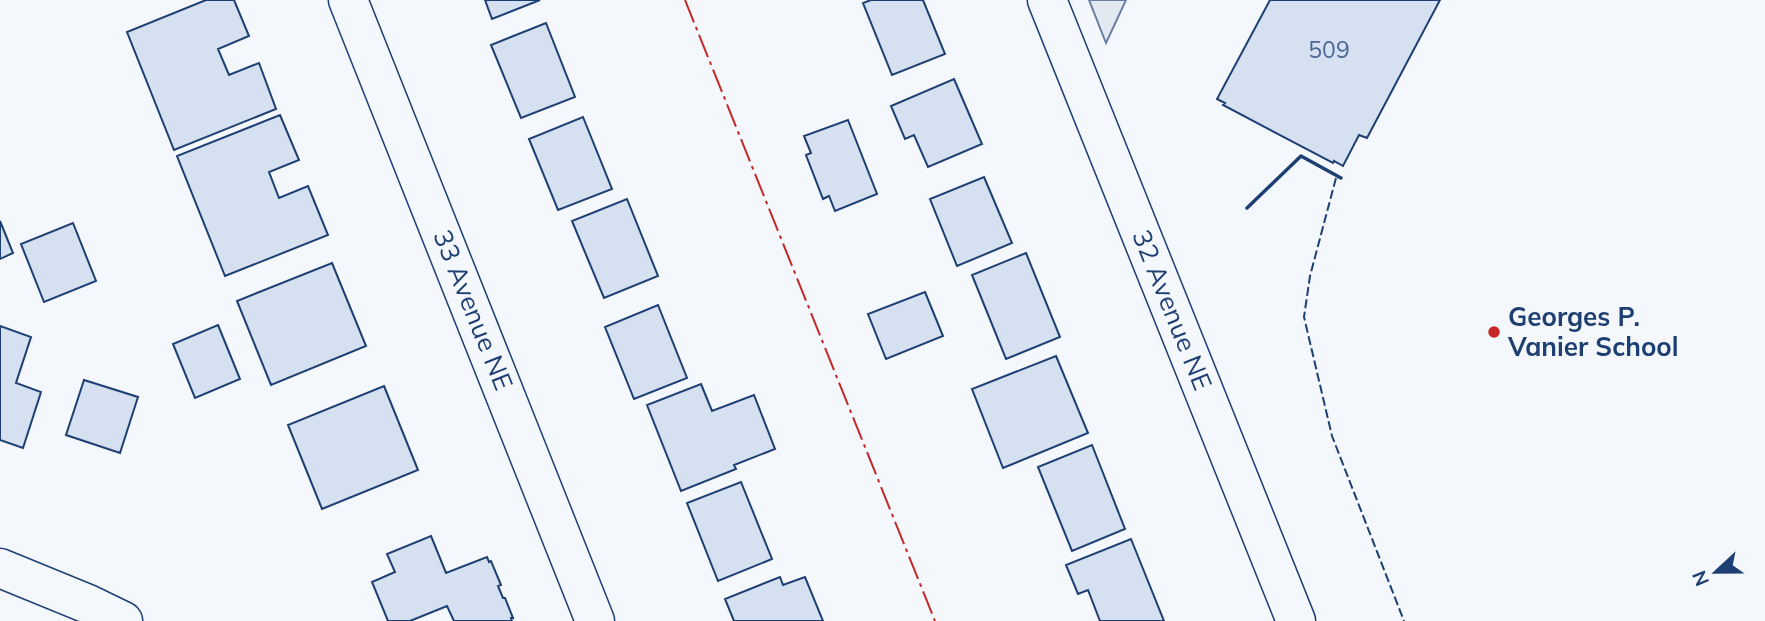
<svg xmlns="http://www.w3.org/2000/svg" width="1765" height="621" font-family="Mulish,sans-serif">
<style>
.green{fill:#e3e9f0;stroke:#687fa3;stroke-width:2}
.building{fill:#d5e0f0;stroke:#1d3f73;stroke-width:2}
.lines{fill:none;stroke-linecap:round;stroke-linejoin:round}
.minor-casing{stroke:#1d3f73;stroke-width:41}
.major-casing{stroke:#1d3f73;stroke-width:41}
.minor{stroke:#f4f7fb;stroke-width:38}
.major{stroke:#f4f7fb;stroke-width:38}
.fence{stroke:#1d3f73;stroke-width:2;stroke-dasharray:9 3.5;stroke-linecap:butt}
.wall{stroke:#1d3f73;stroke-width:3.5}
.power{stroke:#c62828;stroke-width:2;stroke-dasharray:24 5 3.5 5;stroke-linecap:butt}
.poi-dot{fill:#c62828;stroke:#f4f7fb;stroke-width:2.5}
.labels{text-anchor:middle;stroke-width:5;stroke-linejoin:round;paint-order:stroke}
.number-label{font-size:23px;fill:#4b6792}
.street-label{font-size:26px;fill:#1d3f73;stroke:#f4f7fb}
.poi-label{font-size:26px;font-weight:bold;fill:#1d3f73;stroke:#f4f7fb;text-anchor:start}
</style>
<rect width="100%" height="100%" fill="#f4f7fb"/>
<!-- green -->
<path class="green" d="M1089 0H1126L1106 43Z"/>
<!-- building -->
<path class="building" d="M206 0H234L249 36 218 49 229 75 259 63 276 109 174 150 127 32Z
M485 0H540L492 19Z
M871 0H923L945 54 892 75 863 3Z
M1270 0H1440L1367 138 1359 135 1343 166 1334 161 1333 163 1223 105 1225 103 1217 99Z
M546 23 575 97 521 118 491 45Z
M954 79 982 144 928 167 914 135 905 139 891 106Z
M280 115 299 160 269 172 279 198 308 186 328 235 225 276 177 156Z
M583 117 612 189 558 210 529 139Z
M848 120 877 194 835 211 829 196 823 199 806 155 811 153 804 136Z
M984 177 1012 243 957 266 930 199Z
M627 199 658 276 604 298 572 221Z
M0 221 13 253 0 259Z
M73 223 96 281 44 302 21 244Z
M1026 253 1060 337 1006 359 972 275Z
M332 263 366 346 271 385 237 301Z
M925 292 943 336 886 359 868 314Z
M658 305 687 378 634 399 605 327Z
M218 325 240 379 195 398 173 344Z
M0 326 31 337 16 383 41 392 23 448 0 440Z
M1056 356 1088 433 1003 468 972 389Z
M84 380 138 397 120 453 66 435Z
M701 384 712 411 754 395 775 449 734 465 736 469 681 491 647 405Z
M384 386 418 470 322 509 288 425Z
M1092 445 1125 529 1072 551 1038 467Z
M741 482 772 559 718 581 687 503Z
M431 536 446 573 487 557 489 562 491 561 501 585 498 586 503 598H505L513 618H511L512 621H454L447 606 410 621H388L372 582 395 572 387 554Z
M1131 539 1164 621H1100L1088 590 1078 594 1066 565Z
M780 577 783 585 805 577 823 621H734L725 599Z"/>
<g class="lines">
<defs>
<path id="minor" d="M348 0 595 621
M1047 0 1296 621"/>
<path id="major" d="M0 568 88 604 123 621"/>
</defs>
<!-- minor casing -->
<use href="#minor" class="minor-casing"/>
<!-- major casing -->
<use href="#major" class="major-casing"/>
<!-- minor -->
<use href="#minor" class="minor"/>
<!-- major -->
<use href="#major" class="major"/>
<!-- fence -->
<path class="fence" d="M1336 178 1310 276 1304 317 1332 436 1404 621"/>
<!-- wall -->
<path class="wall" d="M1247 208 1301 156 1341 178"/>
<!-- power -->
<path class="power" d="M685 0 935 621"/>
</g>
<!-- markers -->
<circle class="poi-dot" cx="1494" cy="332" r="7"/>
<g class="labels">
<!-- number labels -->
<g class="number-label">
<text x="1329" y="58">509</text>
</g>
<!-- street labels -->
<g class="street-label">
<text transform="translate(473 310) rotate(68)" y="9">33 Avenue NE</text>
<text transform="translate(1172 310) rotate(68)" y="9">32 Avenue NE</text>
</g>
<!-- poi labels -->
<g class="poi-label">
<text x="1508" y="326">Georges P.<tspan x="1508" dy="30">Vanier School</tspan></text>
</g>
</g>
<!-- north arrow -->
<g transform="translate(1716 572) rotate(248)" stroke="#f4f7fb" stroke-width="5" paint-order="stroke">
<path d="M0-5L12 26L0 18L-12 26Z" fill="#1d3f73"/>
<text y="-10" font-size="19" font-weight="bold" text-anchor="middle" fill="#1d3f73">N</text>
</g>
</svg>
